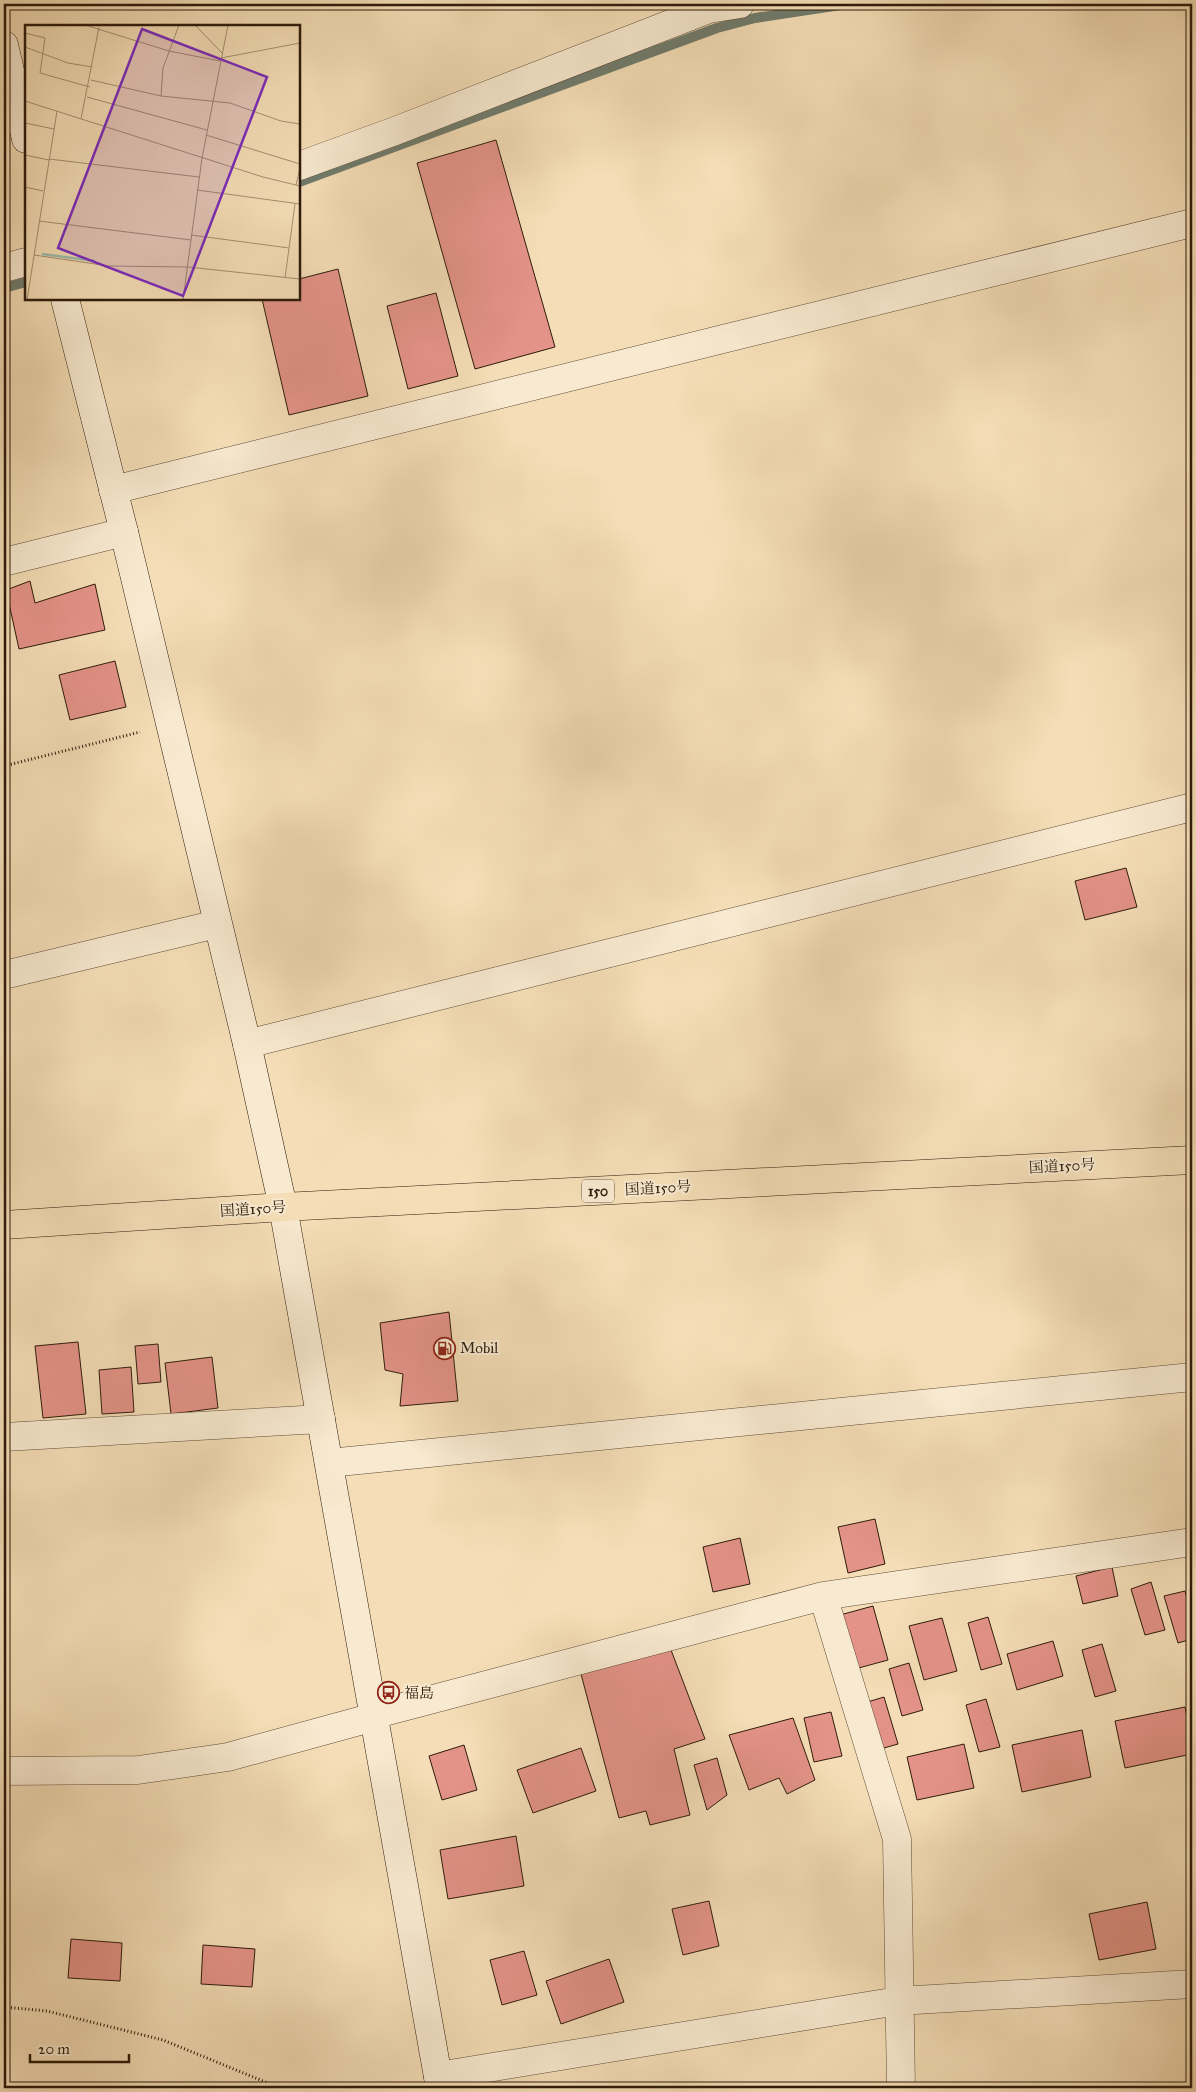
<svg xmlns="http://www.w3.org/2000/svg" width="1196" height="2092" font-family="'IM FELL Great Primer','Noto Serif JP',serif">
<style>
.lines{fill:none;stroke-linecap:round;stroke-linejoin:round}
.stream{stroke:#707c6d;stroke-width:10}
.building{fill:#e49388;stroke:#2d1b0b}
.street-casing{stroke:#5f4c36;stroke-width:29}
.secondary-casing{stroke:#2d1b0b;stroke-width:29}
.highway-casing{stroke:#2d1b0b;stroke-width:29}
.path{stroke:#2d1b0b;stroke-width:3;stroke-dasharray:1 2.5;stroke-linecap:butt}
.street{stroke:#f8ead0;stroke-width:28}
.secondary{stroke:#f8ead0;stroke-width:28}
.highway{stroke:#f5deb7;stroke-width:28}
.labels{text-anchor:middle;stroke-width:4;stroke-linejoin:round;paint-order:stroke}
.shield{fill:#f8ead0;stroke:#6a5946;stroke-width:1}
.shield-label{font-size:14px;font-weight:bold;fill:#2d1b0b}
.street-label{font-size:15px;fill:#2d1b0b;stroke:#f8ead0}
.poi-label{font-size:15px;fill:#2d1b0b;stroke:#f8ead0;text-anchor:start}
.inset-river{fill:none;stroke:#9cbcae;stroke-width:2.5}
.inset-road{fill:none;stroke:#a59072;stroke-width:1}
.view{fill:#7b2cbf;fill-opacity:0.15;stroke:#7b2cbf;stroke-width:2.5}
.inset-edge{fill:none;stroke:#2d1b0b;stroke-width:2.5}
</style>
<rect width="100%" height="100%" fill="#f5deb7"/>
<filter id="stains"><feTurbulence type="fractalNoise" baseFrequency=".004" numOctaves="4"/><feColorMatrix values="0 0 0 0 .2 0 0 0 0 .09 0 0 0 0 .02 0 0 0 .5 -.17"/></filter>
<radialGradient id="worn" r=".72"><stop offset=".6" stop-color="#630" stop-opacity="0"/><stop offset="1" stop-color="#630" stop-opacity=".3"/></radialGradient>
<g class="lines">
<!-- stream -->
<path class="stream" d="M299 182 717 28 755 18 847 4
M4 288 26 282"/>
</g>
<!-- building -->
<path class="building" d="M496 140 555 347 475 369 417 163Z
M338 269 368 396 289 415 262 299H299V279Z
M436 293 458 376 408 389 387 306Z
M30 581 35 603 95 584 105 630 19 649 6 590Z
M115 661 126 707 70 720 59 675Z
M1126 868 1137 907 1085 920 1075 881Z
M449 1312 458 1401 400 1406 403 1374 385 1370 380 1323Z
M78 1342 86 1414 43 1418 35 1346Z
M158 1344 161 1382 138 1384 135 1346Z
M212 1357 218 1408 171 1414 165 1363Z
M4 1363 7 1385H4Z
M131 1367 134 1412 102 1414 99 1370Z
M875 1519 885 1564 848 1573 838 1527Z
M740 1538 750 1584 713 1592 703 1547Z
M1112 1567 1118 1596 1083 1604 1076 1576Z
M1151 1582 1165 1630 1145 1635 1131 1589Z
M1185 1591 1192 1616V1639L1178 1643 1164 1596Z
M873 1606 888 1660 855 1669 840 1615Z
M988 1617 1002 1664 981 1670 968 1623Z
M942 1618 957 1671 924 1680 909 1626Z
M1053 1641 1063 1676 1017 1690 1007 1654Z
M1102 1644 1116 1691 1095 1697 1082 1650Z
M671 1650 705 1739 674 1749 690 1815 650 1825 646 1811 619 1818 581 1674Z
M909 1663 923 1710 902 1716 889 1669Z
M884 1697 898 1744 877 1750 864 1703Z
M986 1699 1000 1747 979 1752 966 1705Z
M1185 1707 1192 1742V1754L1125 1768 1115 1721Z
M831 1712 842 1756 814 1762 804 1718Z
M793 1718 815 1780 787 1794 779 1778 749 1790 729 1735Z
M1082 1730 1091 1777 1022 1792 1012 1745Z
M964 1744 974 1788 917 1800 907 1757Z
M464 1745 477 1790 442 1800 429 1756Z
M581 1748 596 1791 533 1813 517 1770Z
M717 1758 727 1795 707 1810 694 1765Z
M516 1836 524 1886 448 1899 440 1850Z
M709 1901 719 1946 683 1955 672 1909Z
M1147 1902 1156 1949 1099 1960 1089 1914Z
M4 1931 8 1932 6 1971H4Z
M71 1939 122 1943 120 1981 68 1978Z
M203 1945 255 1949 252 1987 201 1984Z
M524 1951 537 1995 502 2005 490 1960Z
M609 1959 624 2002 561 2024 546 1981Z"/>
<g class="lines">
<defs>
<path id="street" d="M299 166 395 131 709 9 740 4
M4 268 26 262
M113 490 1192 223
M4 562 124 532
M4 975 217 924
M247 1044 1192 807
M4 1437 321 1419
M329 1463 1192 1377
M823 1596 897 1839 901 2088
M4 1771 138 1770 228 1757 374 1717 384 1712 823 1596 1192 1542
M438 2076 898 2001 1192 1984"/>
<path id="secondary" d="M4 45 26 139
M65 299 124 532 247 1044 283 1207 440 2088"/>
<path id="highway" d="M4 1225 283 1207 1192 1160"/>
</defs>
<!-- street casing -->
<use href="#street" class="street-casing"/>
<!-- secondary casing -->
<use href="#secondary" class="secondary-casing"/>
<!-- highway casing -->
<use href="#highway" class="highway-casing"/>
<!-- path -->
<path class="path" d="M4 766 140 732
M4 2007 47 2011 163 2040 280 2088"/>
<!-- street -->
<use href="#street" class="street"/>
<!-- secondary -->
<use href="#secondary" class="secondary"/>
<!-- highway -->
<use href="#highway" class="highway"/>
</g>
<!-- icons -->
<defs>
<symbol id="fuel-ring" viewBox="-11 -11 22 22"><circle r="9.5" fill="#f8ead0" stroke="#8f2418" stroke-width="1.5"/><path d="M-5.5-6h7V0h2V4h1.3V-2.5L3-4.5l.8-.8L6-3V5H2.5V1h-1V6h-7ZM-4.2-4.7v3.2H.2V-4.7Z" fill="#8f2418"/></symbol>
<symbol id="bus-ring" viewBox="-11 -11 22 22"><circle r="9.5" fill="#f8ead0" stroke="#8f2418" stroke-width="1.5"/><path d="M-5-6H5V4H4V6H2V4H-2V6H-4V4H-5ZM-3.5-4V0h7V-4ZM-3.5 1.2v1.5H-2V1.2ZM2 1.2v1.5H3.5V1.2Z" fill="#8f2418"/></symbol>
</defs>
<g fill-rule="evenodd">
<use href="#fuel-ring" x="432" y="1336" width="25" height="25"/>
<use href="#bus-ring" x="376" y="1680" width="25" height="25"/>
</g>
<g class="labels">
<!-- shield labels -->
<rect class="shield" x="582" y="1179.5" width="32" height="23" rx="4"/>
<g class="shield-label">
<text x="598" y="1196">150</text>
</g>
<!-- street labels -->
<g class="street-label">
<text transform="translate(1062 1166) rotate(-3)" y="5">国道150号</text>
<text transform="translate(658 1188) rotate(-3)" y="5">国道150号</text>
<text transform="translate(253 1209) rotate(-4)" y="5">国道150号</text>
</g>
<!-- poi labels -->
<g class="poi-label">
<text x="460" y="1353">Mobil</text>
<text x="404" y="1698">福島</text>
</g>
</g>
<!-- overview -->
<g transform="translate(25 25)">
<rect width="275" height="275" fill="#f5deb7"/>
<path class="inset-river" d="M17 229 70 236"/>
<path class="inset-road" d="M60 0 144 26 195 36M170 0 197 28M0 8 20 13 15 48 65 62M0 22 43 38 67 42M196 33 275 18M66 55 136 71 205 78 256 96 275 99M136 71 138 43 154 0M62 72 182 105M0 76 238 152 275 161M56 94 74 2M0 98 29 104M181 110 275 139M0 130 24 135M24 134 174 152M271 160 275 143M0 162 18 166M172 165 275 179M14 196 166 215M166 210 264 223M9 230 84 241 163 242 275 254M260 253 270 179M2 275 32 86M158 275 177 133 203 0"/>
<path class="view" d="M117 4 242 52 158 271 33 223Z"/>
<rect width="275" height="275" class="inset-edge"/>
</g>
<!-- margin -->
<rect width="1196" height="2092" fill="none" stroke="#f5deb7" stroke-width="20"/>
<rect x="5" y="5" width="1186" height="2082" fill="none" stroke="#2d1b0b" stroke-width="2.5"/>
<rect x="10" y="10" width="1176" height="2072" fill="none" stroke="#2d1b0b"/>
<!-- scale -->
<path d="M30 2054v8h99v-8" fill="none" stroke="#2d1b0b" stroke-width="2.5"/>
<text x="38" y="2054" font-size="15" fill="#2d1b0b" stroke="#f8ead0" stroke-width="4" paint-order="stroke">20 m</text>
<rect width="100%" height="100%" filter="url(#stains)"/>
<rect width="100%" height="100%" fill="url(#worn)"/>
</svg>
